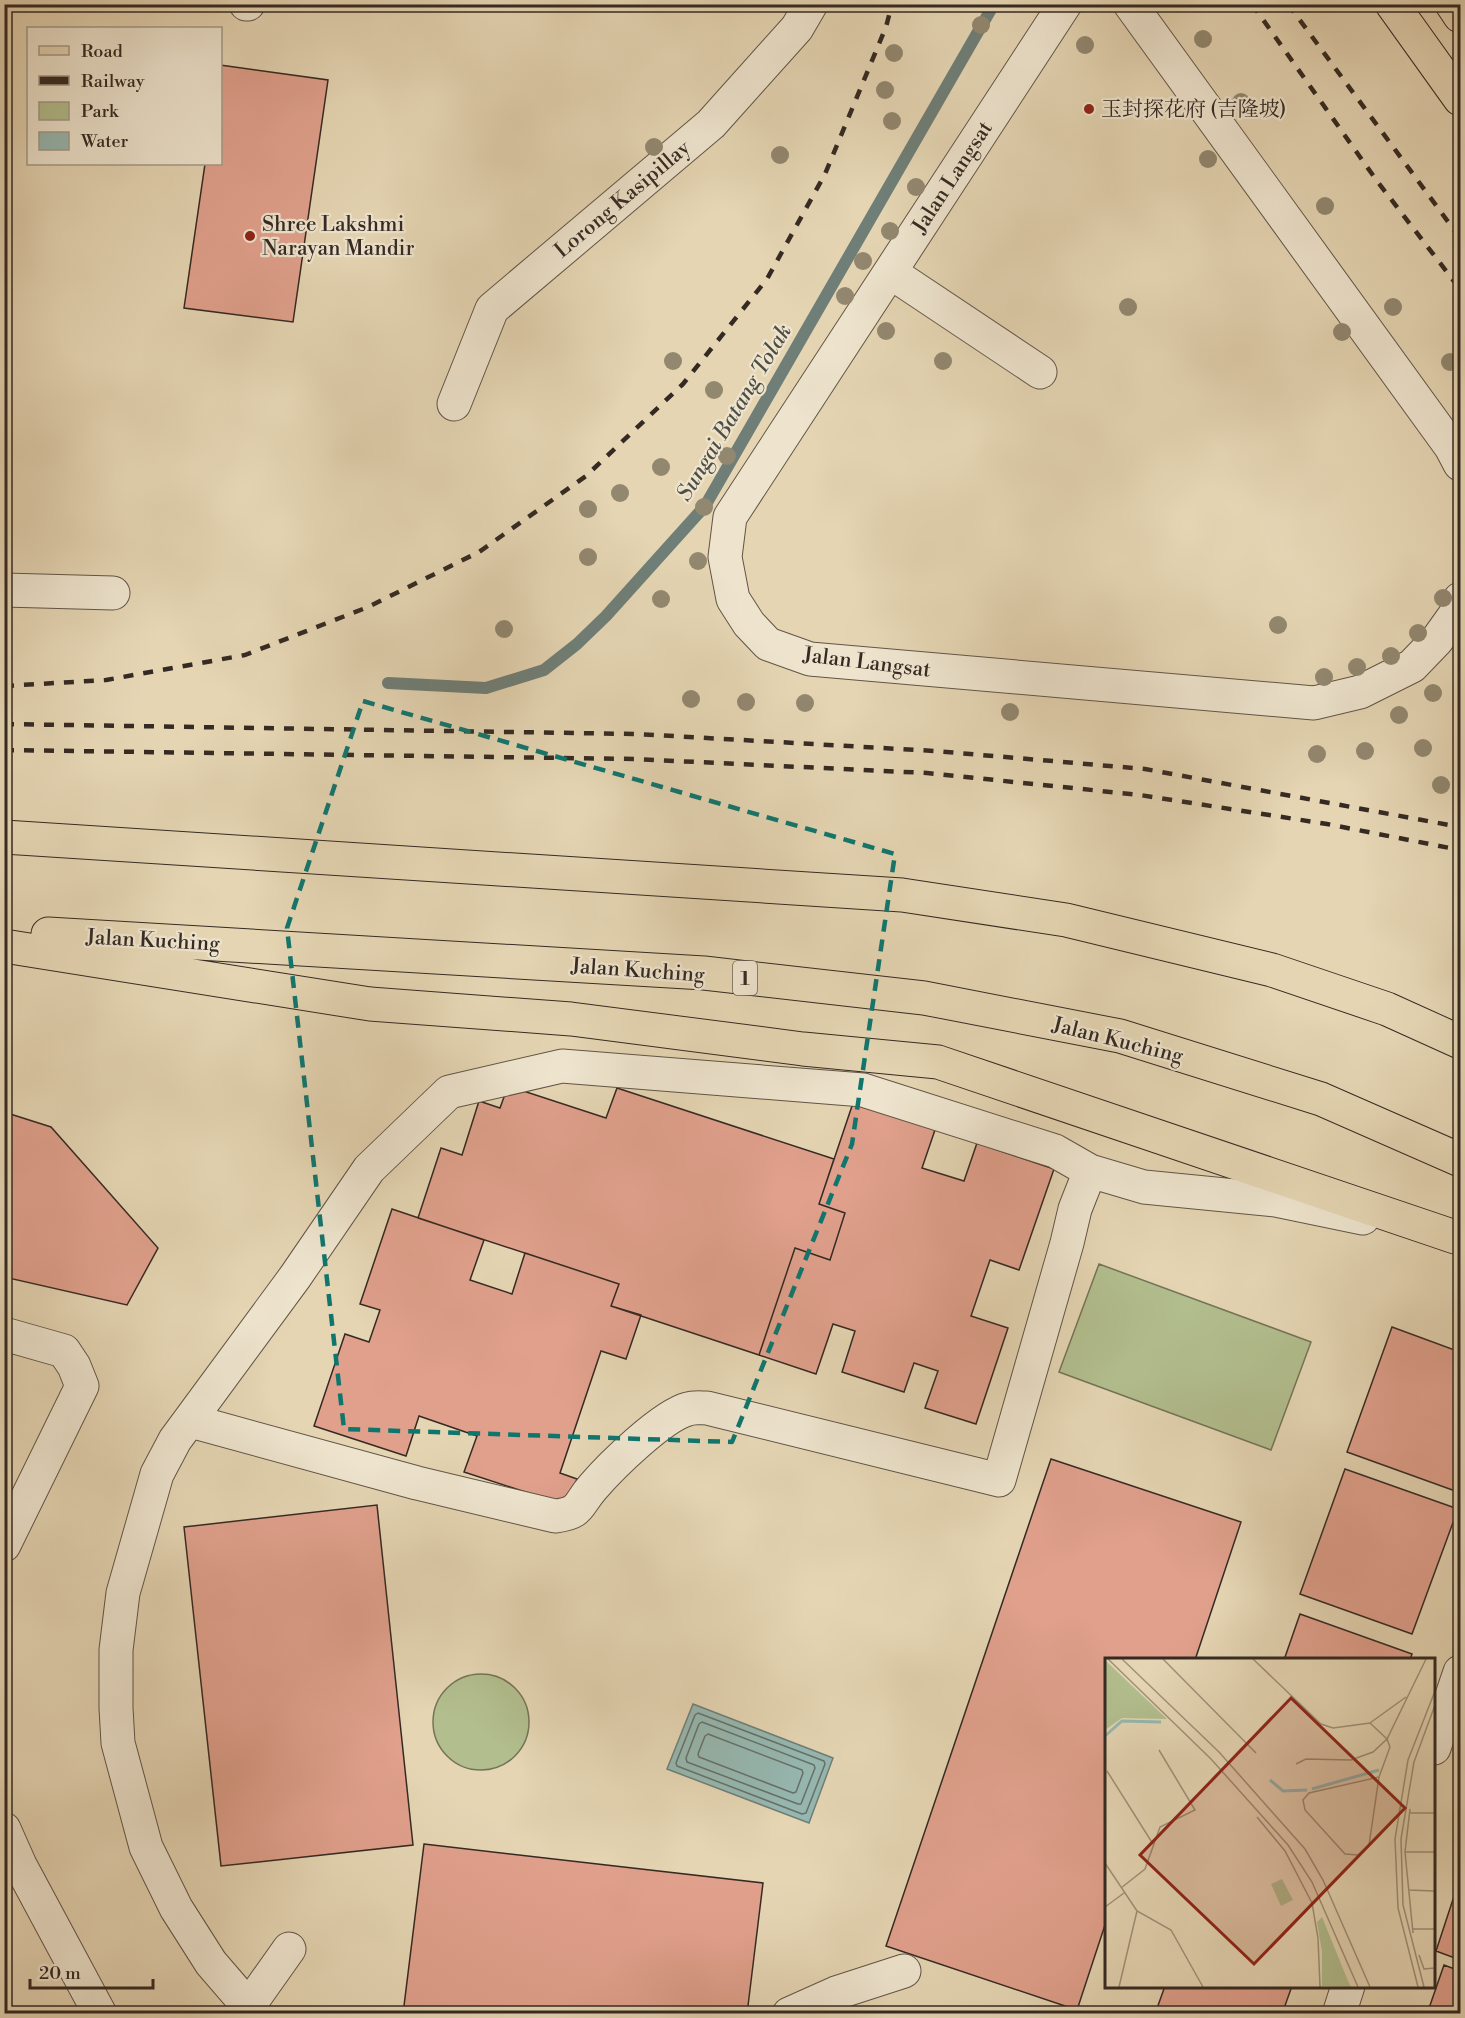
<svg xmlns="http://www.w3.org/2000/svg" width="1465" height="2018" font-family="'Libre Bodoni','Noto Serif SC',serif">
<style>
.green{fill:#b2be8e;stroke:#747458;stroke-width:1.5}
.water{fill:#96b8b1;stroke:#6f7f78;stroke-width:1.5}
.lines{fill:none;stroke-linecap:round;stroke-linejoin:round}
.shore{stroke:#66716a;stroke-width:1.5}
.stream{stroke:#6f7f78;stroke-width:12}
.building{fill:#e0a08c;stroke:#352a23;stroke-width:1.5}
.minor-casing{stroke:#615547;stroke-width:35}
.major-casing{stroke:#352a23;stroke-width:35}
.highway-casing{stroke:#352a23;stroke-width:35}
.minor{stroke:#eee4ce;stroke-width:33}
.major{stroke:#e5d5b3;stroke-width:33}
.highway{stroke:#e5d5b3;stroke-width:33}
.rail{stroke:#352a23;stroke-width:4.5;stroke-dasharray:10 10;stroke-linecap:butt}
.tree{fill:#92876f}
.marked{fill:none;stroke:#0f766e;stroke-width:4.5;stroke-dasharray:12 8;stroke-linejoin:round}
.poi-dot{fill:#8f2418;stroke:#eee4ce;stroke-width:2}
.labels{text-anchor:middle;stroke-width:4.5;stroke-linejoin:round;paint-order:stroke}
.shield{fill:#eee4ce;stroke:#6c6256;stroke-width:1.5}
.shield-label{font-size:20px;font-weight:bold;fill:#352a23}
.poi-label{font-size:21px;fill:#352a23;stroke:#eee4ce;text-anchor:start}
.street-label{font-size:21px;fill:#352a23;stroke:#eee4ce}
.water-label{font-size:22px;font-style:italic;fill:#4d4e46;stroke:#eee4ce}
.inset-river{fill:none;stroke:#96b8b1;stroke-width:3}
.inset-road{fill:none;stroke:#9f9179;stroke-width:1.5}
.view{fill:#8f2418;fill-opacity:0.15;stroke:#8f2418;stroke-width:3}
.inset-edge{fill:none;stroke:#352a23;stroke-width:3}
</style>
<rect width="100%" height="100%" fill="#e5d5b3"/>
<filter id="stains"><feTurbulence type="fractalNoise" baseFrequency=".00333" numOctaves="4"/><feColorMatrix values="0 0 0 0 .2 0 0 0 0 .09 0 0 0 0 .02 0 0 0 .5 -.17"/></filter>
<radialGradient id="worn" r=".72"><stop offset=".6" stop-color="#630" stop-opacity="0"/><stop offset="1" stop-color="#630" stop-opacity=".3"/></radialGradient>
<!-- green -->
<path class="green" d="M1099 1264 1311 1342 1271 1450 1059 1372Z
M433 1722a48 48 0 1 1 96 0a48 48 0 1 1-96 0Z"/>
<!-- water -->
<path class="water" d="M693 1704 833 1758 809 1823 667 1769Z"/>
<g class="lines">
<!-- shore -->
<path class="shore" d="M698 1713 824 1761 825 1764 806 1813 802 1814 677 1766 676 1763 695 1715Z
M702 1722 814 1765 815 1768 801 1804H798L687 1762 686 1758 699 1724Z
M708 1734 802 1770 803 1773 796 1792 793 1793 699 1757 698 1754 705 1736Z"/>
<!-- stream -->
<path class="stream" d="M388 683 486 688 544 670 577 644 606 616 705 506 994 4"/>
</g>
<!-- building -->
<path class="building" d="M220 65 328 80 293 322 184 308 205 164H220Z
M508 1086 606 1118 617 1088 834 1159 819 1204 845 1213 830 1260 795 1248 759 1355 611 1306 619 1284 418 1218 441 1148 462 1155 479 1101 500 1108Z
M854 1100 936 1127 922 1168 964 1181 977 1143 1054 1169 1019 1270 990 1260 971 1316 1008 1328 976 1424 925 1408 938 1371 914 1363 904 1392 842 1372 855 1331 833 1324 816 1374 759 1355 795 1248 830 1260 845 1213 819 1204Z
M4 1112 51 1127 158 1248 127 1305 4 1277Z
M392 1209 484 1240 470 1280 512 1294 525 1253 619 1284 611 1306 641 1315 626 1359 601 1351 560 1473 577 1479 568 1506 464 1472 477 1436 419 1416 406 1456 314 1426 345 1334 369 1342 380 1310 360 1304Z
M1392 1327 1460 1352V1486L1458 1492 1347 1452Z
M1051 1459 1241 1522 1195 1660H1106V1922L1077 2010 886 1946Z
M1345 1469 1458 1509 1412 1634 1300 1594Z
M377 1505 413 1845 221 1866 184 1527Z
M1300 1614 1412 1654 1410 1660H1284Z
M424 1844 763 1883 747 2014H403Z
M1460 1878V1960L1436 1951Z
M1444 1965 1460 1971V2014H1427Z
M1165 1986H1292L1282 2014H1155Z"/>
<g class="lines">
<defs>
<path id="minor" d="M246 4H248
M1065 4 730 517 725 557 733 599 749 624 768 644 810 659 1314 703 1360 692 1412 666 1437 640 1457 612 1460 599
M1130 4 1451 447 1460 464
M890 272 1040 372
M454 404 492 309 711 124 797 28 811 4
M4 590 113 593
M4 1334 64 1351 74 1366 82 1386 4 1545
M191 1421 417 1483 555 1516C582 1513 577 1505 593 1487 611 1466 662 1416 688 1409 694 1407 701 1408 707 1408L999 1480 1067 1243 1075 1209 1090 1171 1144 1187 1276 1200 1363 1218
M1434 1748 1460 1672
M4 1829 20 1865 100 2014
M248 2007 289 1949
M255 2014 211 1963 176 1908 146 1847 118 1743 116 1708V1650L123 1593 157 1474 175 1440 295 1277 369 1169 449 1092 562 1066 863 1090 1055 1151 1090 1171
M789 2014 836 1993 904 1971
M1339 2014 1348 1986"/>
<path id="major" d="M1392 4 1460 99
M1452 4 1460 16"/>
<path id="highway" d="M4 837 902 895 1066 920 1272 970 1387 1009 1460 1042
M48 934 704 973 924 998 1120 1036 1321 1099 1460 1160
M4 946 370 1004 571 1019 803 1049 938 1062 1455 1237"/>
</defs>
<!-- minor casing -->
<use href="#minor" class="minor-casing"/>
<!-- major casing -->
<use href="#major" class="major-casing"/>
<!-- highway casing -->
<use href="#highway" class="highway-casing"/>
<!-- minor -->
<use href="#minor" class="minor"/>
<!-- major -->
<use href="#major" class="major"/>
<!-- highway -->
<use href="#highway" class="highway"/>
<!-- rail -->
<path class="rail" d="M1252 4 1377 181 1460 289
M1288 4 1460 238
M4 686 106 680 245 655 368 607 479 552 586 476 683 384 767 279 825 174 886 27 892 4
M4 724 637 734 935 751 1145 769 1460 827
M4 750 634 759 927 773 1140 795 1327 824 1460 850"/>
</g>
<!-- trees -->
<g class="tree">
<circle cx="981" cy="25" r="9"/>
<circle cx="1203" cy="39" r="9"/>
<circle cx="1085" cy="45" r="9"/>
<circle cx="894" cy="53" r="9"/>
<circle cx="885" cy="90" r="9"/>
<circle cx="1241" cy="102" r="9"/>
<circle cx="892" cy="121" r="9"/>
<circle cx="654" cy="147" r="9"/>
<circle cx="780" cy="155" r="9"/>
<circle cx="1208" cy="159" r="9"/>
<circle cx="916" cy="187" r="9"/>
<circle cx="1325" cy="206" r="9"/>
<circle cx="890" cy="231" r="9"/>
<circle cx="863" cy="261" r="9"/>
<circle cx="845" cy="296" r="9"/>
<circle cx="1128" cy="307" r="9"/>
<circle cx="1393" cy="307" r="9"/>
<circle cx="886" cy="331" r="9"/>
<circle cx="1342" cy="332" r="9"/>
<circle cx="673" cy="361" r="9"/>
<circle cx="943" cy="361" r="9"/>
<circle cx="1450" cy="362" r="9"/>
<circle cx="714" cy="390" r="9"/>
<circle cx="727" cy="456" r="9"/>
<circle cx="661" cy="467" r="9"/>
<circle cx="620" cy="493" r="9"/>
<circle cx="704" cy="507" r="9"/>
<circle cx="588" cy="509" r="9"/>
<circle cx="588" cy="557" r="9"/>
<circle cx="698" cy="561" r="9"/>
<circle cx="1443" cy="598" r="9"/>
<circle cx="661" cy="599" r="9"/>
<circle cx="1278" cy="625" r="9"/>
<circle cx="504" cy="629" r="9"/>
<circle cx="1418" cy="633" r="9"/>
<circle cx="1391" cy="656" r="9"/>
<circle cx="1357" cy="667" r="9"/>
<circle cx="1324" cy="677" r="9"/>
<circle cx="1433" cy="693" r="9"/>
<circle cx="691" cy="699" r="9"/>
<circle cx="746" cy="702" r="9"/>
<circle cx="805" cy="703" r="9"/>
<circle cx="1010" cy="712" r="9"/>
<circle cx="1399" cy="715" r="9"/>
<circle cx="1423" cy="748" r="9"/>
<circle cx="1365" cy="751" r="9"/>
<circle cx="1317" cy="754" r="9"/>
<circle cx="1441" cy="785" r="9"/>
</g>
<!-- marked area -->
<path class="marked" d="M363 701 895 854 852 1144 732 1442 344 1429 287 928Z"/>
<!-- markers -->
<g class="poi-dot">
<circle cx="1089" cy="109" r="6"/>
<circle cx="250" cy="236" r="6"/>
</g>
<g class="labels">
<!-- shield labels -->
<rect class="shield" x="733" y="961" width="24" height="34" rx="4.5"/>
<g class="shield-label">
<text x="745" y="985">1</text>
</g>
<!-- poi labels -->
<g class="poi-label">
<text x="1101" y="116">玉封探花府 (吉隆坡)</text>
<text x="262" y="231">Shree Lakshmi<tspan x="262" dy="24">Narayan Mandir</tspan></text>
</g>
<!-- street labels -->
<g class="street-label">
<text transform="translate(952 177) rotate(-57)" y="7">Jalan Langsat</text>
<text transform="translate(622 199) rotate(-40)" y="7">Lorong Kasipillay</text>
<text transform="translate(867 662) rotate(7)" y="7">Jalan Langsat</text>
<text transform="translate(153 940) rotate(3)" y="7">Jalan Kuching</text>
<text transform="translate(638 970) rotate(4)" y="7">Jalan Kuching</text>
<text transform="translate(1118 1040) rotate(14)" y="7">Jalan Kuching</text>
</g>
<!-- water labels -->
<g class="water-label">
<text transform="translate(733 412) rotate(-59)" y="8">Sungai Batang Tolak</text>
</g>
</g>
<!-- overview -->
<g transform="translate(1105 1658)">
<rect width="330" height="330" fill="#e5d5b3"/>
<path d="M0 2 62 61 17 60 0 72ZM177 221 188 242 176 248 166 226ZM217 259 243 323 246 329 217 328V294L212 264Z" fill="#b2be8e"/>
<path class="inset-river" d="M0 78 17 63 56 64M165 122 178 133 202 132M207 131 274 112"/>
<path class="inset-road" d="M3 1 106 101 183 187 207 224 253 329M17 1 114 94 200 191 218 222 265 329M58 1 151 95M148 1 216 66 228 70 265 65 282 81M265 65 301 39M191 106 201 101 246 102 268 94 282 81 321 1M2 113 48 186M274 119 204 135 198 142 200 152 240 196 253 197 264 187 274 119 285 89 282 81M305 151 300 194 308 275M304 155H330M152 159 180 193 207 245M300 194H330M0 205 32 253 66 272 98 329M16 230 40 211 55 169 90 152 54 92M303 232 330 233M207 245 213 280 215 329M0 249 19 235M308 271H330M314 297 319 311 330 310M14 329 32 253M313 329 293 250 290 181 303 102 330 33M319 329 298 247 296 181 309 104 330 47"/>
<path class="view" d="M186 40 300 150 149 306 35 197Z"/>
<rect width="330" height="330" class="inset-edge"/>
</g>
<!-- margin -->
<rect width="1465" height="2018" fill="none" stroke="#e5d5b3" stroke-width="24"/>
<rect x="6" y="6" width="1453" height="2006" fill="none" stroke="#352a23" stroke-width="3"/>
<rect x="12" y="12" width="1441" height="1994" fill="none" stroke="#352a23" stroke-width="1.5"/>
<!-- legend -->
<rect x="27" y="27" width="195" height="138" fill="#eee4ce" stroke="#a49a8a" stroke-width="1.5"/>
<rect x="39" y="46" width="30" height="9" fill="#e5d5b3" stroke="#a49a8a" stroke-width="1.5"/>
<text x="81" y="57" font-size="18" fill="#352a23">Road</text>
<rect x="39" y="76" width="30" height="9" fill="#352a23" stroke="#a49a8a" stroke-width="1.5"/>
<text x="81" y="87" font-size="18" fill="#352a23">Railway</text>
<rect x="39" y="102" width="30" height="18" fill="#b2be8e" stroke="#a49a8a" stroke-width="1.5"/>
<text x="81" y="117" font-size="18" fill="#352a23">Park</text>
<rect x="39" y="132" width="30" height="18" fill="#96b8b1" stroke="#a49a8a" stroke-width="1.5"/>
<text x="81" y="147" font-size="18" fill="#352a23">Water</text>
<!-- scale -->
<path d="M30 1979v9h123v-9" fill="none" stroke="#352a23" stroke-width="3"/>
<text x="39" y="1979" font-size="18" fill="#352a23" stroke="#eee4ce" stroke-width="4.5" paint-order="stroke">20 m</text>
<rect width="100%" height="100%" filter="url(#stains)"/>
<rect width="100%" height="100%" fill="url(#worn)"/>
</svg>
